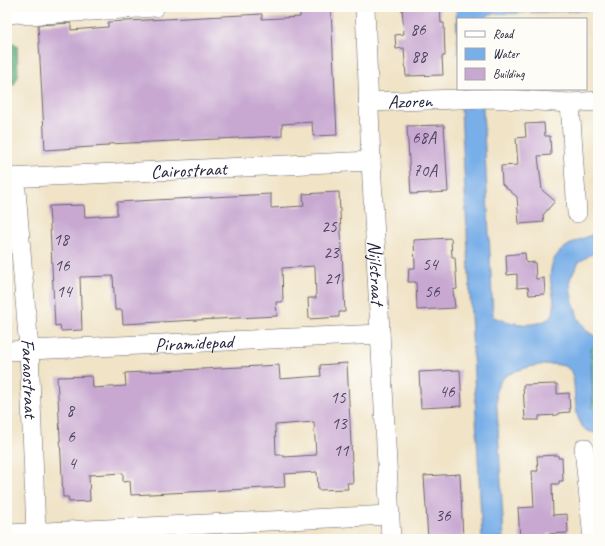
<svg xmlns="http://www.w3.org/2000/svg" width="605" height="546" font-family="Caveat,sans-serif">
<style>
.green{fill:#76cd92;stroke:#4c7866}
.forest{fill:#60b07c;stroke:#41695c}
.water{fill:#79afe8;stroke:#4e6892}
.building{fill:#c8a8d1;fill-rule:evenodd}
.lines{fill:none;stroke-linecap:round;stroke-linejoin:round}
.minor-casing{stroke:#6a666c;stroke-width:20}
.minor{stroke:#fff;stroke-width:19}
.labels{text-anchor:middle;stroke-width:3;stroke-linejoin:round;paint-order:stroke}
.number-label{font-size:17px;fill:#4c4460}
.street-label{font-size:19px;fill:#22223b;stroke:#fdfcf7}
</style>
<rect width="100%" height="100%" fill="#fdfcf7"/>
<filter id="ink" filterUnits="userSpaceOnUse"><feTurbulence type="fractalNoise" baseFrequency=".025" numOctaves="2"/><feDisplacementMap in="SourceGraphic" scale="8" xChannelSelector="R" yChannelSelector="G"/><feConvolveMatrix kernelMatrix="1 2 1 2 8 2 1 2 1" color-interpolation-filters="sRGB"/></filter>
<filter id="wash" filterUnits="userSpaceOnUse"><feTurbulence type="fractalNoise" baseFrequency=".012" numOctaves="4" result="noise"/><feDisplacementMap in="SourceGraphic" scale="16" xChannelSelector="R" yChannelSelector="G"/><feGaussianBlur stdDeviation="0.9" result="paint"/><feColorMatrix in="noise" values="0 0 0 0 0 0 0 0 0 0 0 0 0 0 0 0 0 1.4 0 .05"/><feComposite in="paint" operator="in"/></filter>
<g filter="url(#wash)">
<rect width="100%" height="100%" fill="#f0e3c6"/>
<!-- green -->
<path class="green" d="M598 342V416L593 408 591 349Z"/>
<!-- forest -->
<path class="forest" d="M7 40 17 45 18 76 14 85 7 86Z"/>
<!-- water -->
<path class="water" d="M456 7H598V10L489 14 486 19H458V54Z
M460 89H482L493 317C500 319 507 322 514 323 526 326 554 325 554 308 555 293 547 281 552 265 556 247 582 238 598 233V250L579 262 570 279 571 294 578 318 588 332 598 338V342L591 349 593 408 598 416V434C594 432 589 432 586 430 575 423 575 396 574 384 573 379 573 373 569 369 557 358 513 368 502 379 500 382 498 387 496 390L504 539H482Z"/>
<g id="blocks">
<!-- building -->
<path class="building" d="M402 7H440L441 23H444L445 56H442L443 75 406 76 404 48 396 49 395 35 404 34Z
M331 9 337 135 313 136 312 122 282 124V136L108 144V146L45 150 38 25 71 23V30L108 27V22L262 14V19L300 17V10Z
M544 123 545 136H550L551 155 538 156 542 190 555 201 543 215 544 222 519 224 517 197 502 184 501 166 518 165 516 138 526 137 525 124Z
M444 125 448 192 411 194 407 126Z
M339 192 345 312H339V317L309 319 308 298H316L315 266 282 268 283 302H276L277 316 178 321 123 324 122 310H115L113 276 80 277 82 330 61 331 60 325 55 326 49 206 84 205 85 217 117 215V202L271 194V208L304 206 303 194Z
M451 238 452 257H455L457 289 453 290 455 308 417 310 416 282H408L409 268H415L414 240Z
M525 253 526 263 535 262 536 279 544 278 545 294 529 295 528 287 517 288V274L507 275 506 255Z
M347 363 353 483H347L348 489 318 490 317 472 284 474 285 487 131 495 130 481 123 482V473L89 475 90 501 69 502 68 497H63L57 377 92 376 93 388 126 386 125 373 279 365 280 379 321 376 320 365ZM314 422 316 455 284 457 283 455H276L275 425Z
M460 370 462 406 421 408 419 372Z
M557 384V394L569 393 570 412 558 413V415L539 416V420H525L523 385Z
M558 455V458H562L563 481H559V484H552L553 515 567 514 568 533 547 534 548 538 520 539 518 508 534 507 532 471H538L537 456Z
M460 474 463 539H428L424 476Z"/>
</g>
</g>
<g filter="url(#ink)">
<use href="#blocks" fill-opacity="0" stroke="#6a666c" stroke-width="1"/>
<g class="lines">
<defs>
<g id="minor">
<path id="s1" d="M365 7 371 161 391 539"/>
<path d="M7 14 18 13 28 15 155 7"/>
<path id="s2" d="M368 102 489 98 570 103 598 101"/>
<path d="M570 103 577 213"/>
<path id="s3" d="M7 178 371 161"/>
<path id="s4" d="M15 178 29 349 36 533"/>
<path id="s5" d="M7 351 380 334"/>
<path d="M584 448 593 539"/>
<path d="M7 534 389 515"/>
</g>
</defs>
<!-- minor casing -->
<use href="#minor" class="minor-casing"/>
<!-- minor -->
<use href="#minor" class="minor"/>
</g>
</g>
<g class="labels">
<!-- number labels -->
<g class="number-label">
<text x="418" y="35">86</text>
<text x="419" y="62">88</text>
<text x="424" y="143">68A</text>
<text x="425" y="176">70A</text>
<text x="329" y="232">25</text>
<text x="61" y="245">18</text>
<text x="331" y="258">23</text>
<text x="430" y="270">54</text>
<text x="62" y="271">16</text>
<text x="332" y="284">21</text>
<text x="64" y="297">14</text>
<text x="432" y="297">56</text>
<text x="447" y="397">46</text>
<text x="338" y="403">15</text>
<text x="70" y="416">8</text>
<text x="339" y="429">13</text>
<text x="71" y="442">6</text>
<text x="341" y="456">11</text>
<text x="72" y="469">4</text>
<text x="443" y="521">36</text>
</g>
<!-- street labels -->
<g class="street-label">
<text dy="7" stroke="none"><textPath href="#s2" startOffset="42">Azoren</textPath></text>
<text dy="7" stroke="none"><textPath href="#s3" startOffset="182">Cairostraat</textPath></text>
<text dy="7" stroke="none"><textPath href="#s1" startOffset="266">Nijlstraat</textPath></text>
<text dy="7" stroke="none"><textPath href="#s5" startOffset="187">Piramidepad</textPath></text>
<text dy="7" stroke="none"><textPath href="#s4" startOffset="201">Faraostraat</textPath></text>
</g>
</g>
<!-- margin -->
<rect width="605" height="546" fill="none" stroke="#fdfcf7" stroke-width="24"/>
<!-- legend -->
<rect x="457" y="18" width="130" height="72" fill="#fdfcf7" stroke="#a5a5ac"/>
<rect x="465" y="31" width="20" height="6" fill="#ffffff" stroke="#a5a5ac"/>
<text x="493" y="38" font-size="12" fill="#22223b">Road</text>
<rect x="465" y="48" width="20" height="12" fill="#79afe8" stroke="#a5a5ac"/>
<text x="493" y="58" font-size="12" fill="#22223b">Water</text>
<rect x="465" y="68" width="20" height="12" fill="#c8a8d1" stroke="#a5a5ac"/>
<text x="493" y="78" font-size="12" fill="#22223b">Building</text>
</svg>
